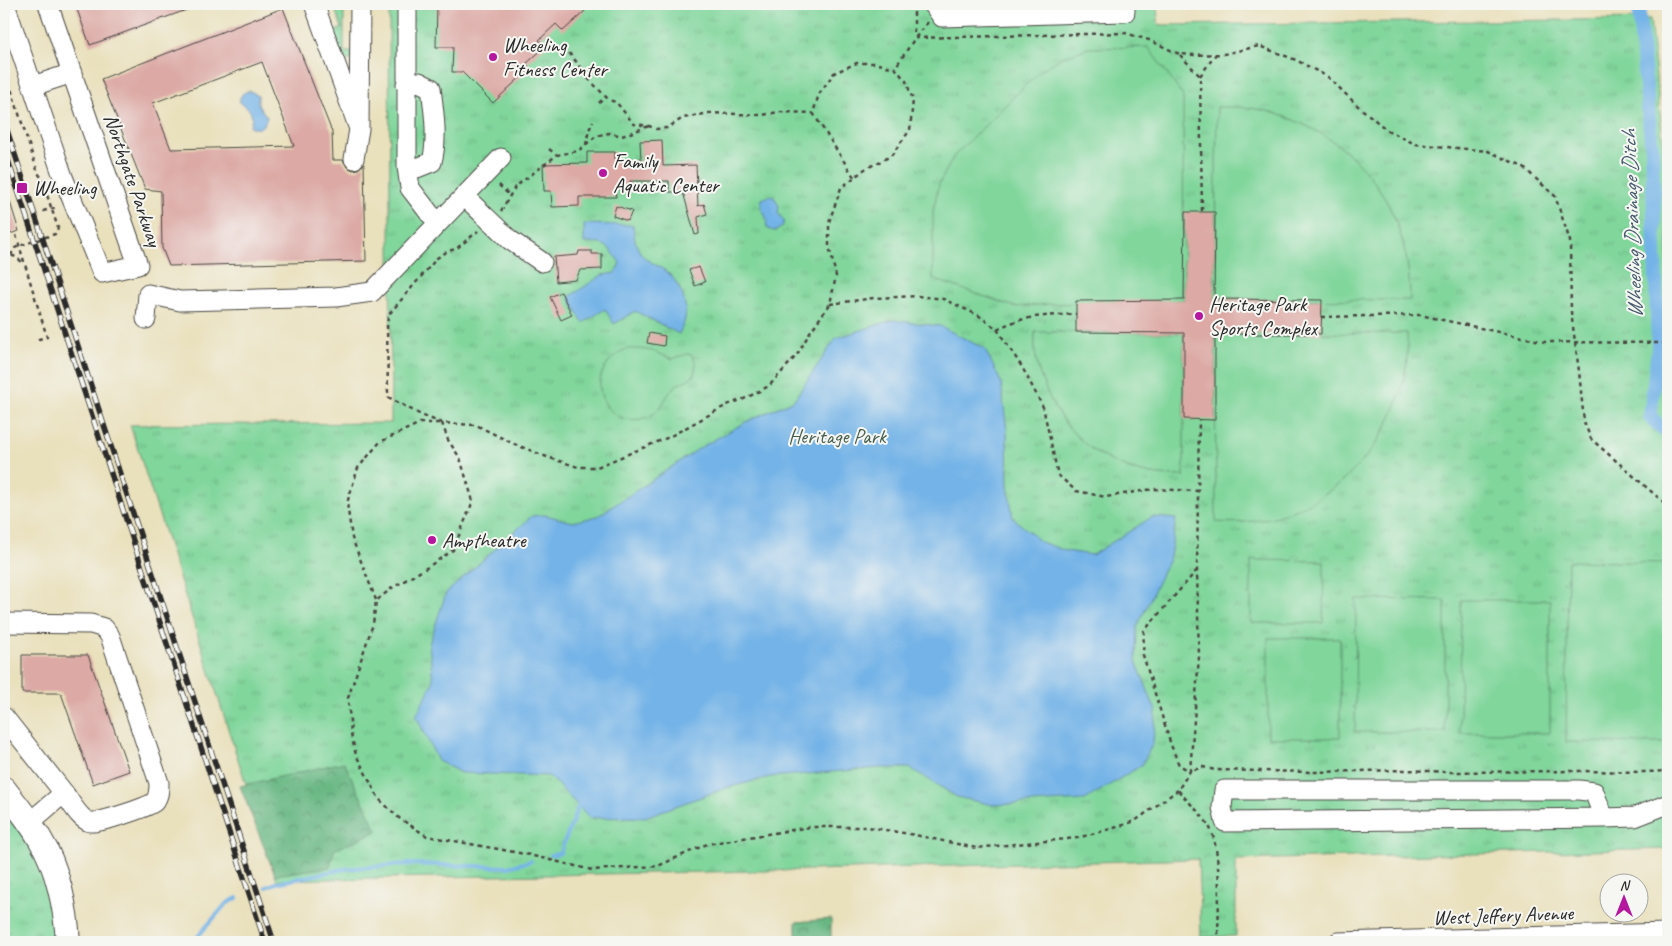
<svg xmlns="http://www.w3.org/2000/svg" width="1672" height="946" font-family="Caveat,sans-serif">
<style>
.grass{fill:url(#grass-tufts);stroke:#568063}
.forest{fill:url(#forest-crowns);stroke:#4a7157}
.pitch{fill:#80d69b;stroke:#568063}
.water{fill:#73b3e7;stroke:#4f6f89}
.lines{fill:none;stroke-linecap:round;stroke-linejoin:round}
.stream{stroke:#73b3e7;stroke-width:4}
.canal{stroke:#73b3e7;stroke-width:14}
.building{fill:#dca9a4;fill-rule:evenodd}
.minor-casing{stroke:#484641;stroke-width:21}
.major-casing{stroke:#484641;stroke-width:26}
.path{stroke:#484641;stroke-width:2.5;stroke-dasharray:4 4;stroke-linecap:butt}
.minor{stroke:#fff;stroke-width:19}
.major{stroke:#fff;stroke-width:24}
.rail-casing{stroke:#2b2b2b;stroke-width:5.5}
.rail{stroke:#f6f6f2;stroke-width:4;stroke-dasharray:11;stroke-linecap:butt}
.poi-dot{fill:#b5179e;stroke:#f6f6f2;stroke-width:2}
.labels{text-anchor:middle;stroke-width:4;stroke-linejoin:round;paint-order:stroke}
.poi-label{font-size:21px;fill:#2b2b2b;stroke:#f6f6f2;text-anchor:start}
.street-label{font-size:21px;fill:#2b2b2b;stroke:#f6f6f2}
.park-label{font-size:21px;fill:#445e4d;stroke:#f6f6f2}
.water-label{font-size:22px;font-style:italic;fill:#445b6d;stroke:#f6f6f2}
</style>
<defs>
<pattern id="grass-tufts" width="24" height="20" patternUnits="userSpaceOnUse" patternTransform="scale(1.25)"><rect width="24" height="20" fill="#80d69b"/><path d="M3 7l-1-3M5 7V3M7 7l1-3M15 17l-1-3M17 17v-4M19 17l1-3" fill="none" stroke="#6fb886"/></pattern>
<pattern id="forest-crowns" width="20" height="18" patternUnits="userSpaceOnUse" patternTransform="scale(1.25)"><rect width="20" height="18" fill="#68b783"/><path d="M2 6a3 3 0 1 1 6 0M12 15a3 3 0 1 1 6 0" fill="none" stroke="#56956b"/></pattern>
</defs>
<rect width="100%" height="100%" fill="#f6f6f2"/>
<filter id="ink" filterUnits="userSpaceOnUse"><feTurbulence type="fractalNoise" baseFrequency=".02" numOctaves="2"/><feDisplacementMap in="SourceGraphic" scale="10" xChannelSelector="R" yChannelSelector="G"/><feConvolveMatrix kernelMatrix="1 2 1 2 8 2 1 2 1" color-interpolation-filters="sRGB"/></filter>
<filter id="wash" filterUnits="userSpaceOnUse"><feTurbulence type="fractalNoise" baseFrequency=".0096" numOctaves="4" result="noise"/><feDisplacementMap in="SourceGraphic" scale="20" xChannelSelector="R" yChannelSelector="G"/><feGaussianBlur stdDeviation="1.12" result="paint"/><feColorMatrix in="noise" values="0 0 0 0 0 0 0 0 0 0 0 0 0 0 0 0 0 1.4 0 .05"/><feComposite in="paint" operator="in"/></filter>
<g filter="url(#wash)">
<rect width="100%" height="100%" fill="#e9e0bc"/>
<!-- grass -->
<path class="grass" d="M333 4H344V52H353L352 59 347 61 343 60 333 32 342 28Z
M389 4H1157L1158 25 1650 19 1667 181H1668V849L1236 860V936L1201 937 1198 859 813 870 277 880 130 425 391 423Z
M4 806C11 816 22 826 27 837 45 870 52 906 57 942H4Z"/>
<!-- forest -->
<path class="forest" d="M344 762 377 831 334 850 330 867 275 875 240 786Z
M831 919V942H796V922Z"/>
<!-- pitch -->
<path class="pitch" d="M1148 47 1183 96 1184 300 1050 304 1015 307 933 279V211L939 184 954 156 1039 72 1062 57 1089 48Z
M1217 107C1233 107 1251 107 1266 111 1358 135 1410 207 1410 300L1214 299Z
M1035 332 1184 333V476C1121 478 1068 446 1045 387 1036 366 1034 355 1035 332Z
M1407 333C1407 344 1408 356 1406 367 1392 459 1310 530 1216 522L1215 334Z
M626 349H639L653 351 672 359 687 354 692 355 696 363 694 375C688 381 680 382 674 387 665 396 662 411 650 416 607 435 575 374 626 349Z
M1251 560 1324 561 1323 623H1251Z
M1568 561 1668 563V743L1566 742Z
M1356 599 1445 600V732H1355Z
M1461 600H1550V733H1460Z
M1268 638H1340V738H1268Z"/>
<!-- water -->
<path class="water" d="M250 91 258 95V105L267 117C265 126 258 132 250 126 254 115 251 108 240 103 239 95 243 92 250 91Z
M769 196 774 197 779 206 778 213 784 221 782 227 776 231C762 230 769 224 765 215 764 212 762 210 761 208L762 199Z
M584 224 633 225C634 236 635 246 642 255 649 263 660 266 668 273 680 284 688 303 685 319 684 324 681 329 679 334L635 311 614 324 605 309 583 323 569 297 602 275 615 273 620 263C608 245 607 243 584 243Z
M893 320 940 326 985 349 1001 382 1007 431 1008 486 1013 518 1041 542 1066 551 1092 555 1152 517 1176 519 1170 557 1137 627 1136 661 1156 711 1153 743 1142 765 1085 800 993 805 957 797 910 768H879L770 777 726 788 645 817 590 818 549 776 461 773 438 761 416 716 433 682 429 644 446 593 532 516 545 515 573 522 598 516 703 446 746 422 794 400 836 338Z"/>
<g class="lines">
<!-- stream -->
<path class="stream" d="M551 855 560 853 580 802
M266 887 276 883 344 869 408 864 508 867 531 861
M193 942 226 904 237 898"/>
<!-- canal -->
<path class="canal" d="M1638 4 1652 150 1658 349 1650 417 1668 434"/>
</g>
<g id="blocks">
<!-- building -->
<path class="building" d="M75 4H199L200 5 90 45Z
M437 4H578L585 11 563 31 556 24 539 40 546 46 526 64 530 68 493 103 462 72H452L453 47H436Z
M283 8 332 132 333 160H343L347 167 353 170 358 169 364 164 366 261 169 266 162 248 161 191 145 189 101 79ZM262 62 294 146 171 149 153 103Z
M662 140 663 166 696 165 698 206 704 204 707 214 698 217 699 234 695 235 683 192H669V181H630L631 189H615L616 197H579V206L552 207 551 191H544L543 164 587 163V152H615V162L641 161 640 141Z
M4 189H6L19 231 4 236Z
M616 206 632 211 628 221 613 216Z
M1185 212H1215L1214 299 1322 300 1321 334H1215V420L1184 419V333L1076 332V301L1184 300Z
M579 251H592V254H602V269L580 270 576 280 556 282 554 257 578 255Z
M699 267 705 282 695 286 689 270Z
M561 292 572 315 561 320 550 297Z
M649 333 665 336 664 346 647 343Z
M22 655H88L129 771 93 784 61 693H22Z"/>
</g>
</g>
<g filter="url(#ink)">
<use href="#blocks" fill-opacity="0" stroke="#484641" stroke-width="1"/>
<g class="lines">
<defs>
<path id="minor" d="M5 4 63 177 102 273 138 265 48 4
M314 4 359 129 360 4
M407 4V167L410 188 430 214 439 222
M933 4 942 17 1125 12V4
M406 84 419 82 431 88C434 112 438 138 432 162L417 168 407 167
M33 86 72 73
M354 159 359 129
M464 196 510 240 542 262
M146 319 148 294 180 301 336 297 372 292 501 158
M4 623 91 624 104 628 110 636 159 783C159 790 159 797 154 802 149 807 97 824 90 822 79 819 71 802 64 793L29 823
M4 717 64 793
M1224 790H1579L1594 792 1604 818 1225 822 1222 807Z
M1604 818 1635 817 1668 804
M1338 942 1668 933"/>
<path id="major" d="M4 789C16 805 30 821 40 839 58 868 66 909 68 942"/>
</defs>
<!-- minor casing -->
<use href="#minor" class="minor-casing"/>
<!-- major casing -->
<use href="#major" class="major-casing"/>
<!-- path -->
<path class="path" d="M914 4V36
M928 22 915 38 895 68 906 81 913 100 910 130 891 156 865 169 841 188 829 222V246L836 276 830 304 810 332 797 355 769 386 744 399 727 405 669 437 597 467H578L547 457 514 444 476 425 442 423 448 440 460 458 473 501 453 550 428 567 392 588 376 601 373 624 348 698 351 734 356 755 379 799 399 818 427 836 525 854 592 870 658 866 707 844 810 827H868L915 835 976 848 1077 838 1114 828 1135 821 1178 790
M915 38 1125 33 1149 40 1179 54 1195 55 1224 54 1259 46 1296 60 1328 77 1358 106 1387 130 1415 144 1488 151 1523 167 1555 196 1570 241 1571 312 1579 371 1584 422 1591 439 1668 506
M569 53 579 65 581 71 608 99 612 101 616 102 634 124 649 126 656 129 667 128 683 118 709 113 762 115 779 112 813 113
M1180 55 1200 76 1202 212
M4 67 38 173 41 177 58 228 55 234 19 246 15 248 11 255
M1200 76 1216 54
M599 103 606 96
M586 145 589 130 593 121
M549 149 557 155
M854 177 813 113 819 94 834 73 857 63H874L895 68
M499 185 510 196
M43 211 58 207
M501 211 515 187 557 155 578 151 595 137 603 134 610 133 622 136 649 126
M16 235 47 337 35 340
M4 253 16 257 22 262
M830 304 874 298 918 296 943 299 978 315 997 329 1022 367 1043 407 1058 475 1076 491 1106 497 1153 489 1199 491
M1321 317 1420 315 1545 342 1668 343
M997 329C1025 315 1046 316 1076 314
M442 423 421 415 388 397 387 322 390 313 437 258 448 251 456 249 478 231
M1197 570 1144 631 1143 655 1171 745 1179 765 1190 771 1199 657 1197 570 1199 419
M376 600 352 538 347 503 358 468 380 442 420 423H440
M1218 942C1218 911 1223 853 1209 826 1202 814 1187 801 1178 790L1190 771 1203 767 1215 770 1312 772 1407 770 1448 772 1578 771 1646 772 1668 771"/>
<!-- minor -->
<use href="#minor" class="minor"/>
<!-- major -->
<use href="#major" class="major"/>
<defs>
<path id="rail" d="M4 121 274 942
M4 148 265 942"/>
</defs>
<!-- rail casing -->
<use href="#rail" class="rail-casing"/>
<!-- rail -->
<use href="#rail" class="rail"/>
</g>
</g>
<!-- markers -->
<g class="poi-dot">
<circle cx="493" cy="57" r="5"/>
<circle cx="603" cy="173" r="5"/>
<rect x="16" y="182" width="12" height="12" rx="2.5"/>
<circle cx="1199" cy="316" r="5"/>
<circle cx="432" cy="540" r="5"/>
</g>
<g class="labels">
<!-- poi labels -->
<g class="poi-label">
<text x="503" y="52">Wheeling<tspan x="503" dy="24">Fitness Center</tspan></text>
<text x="613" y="168">Family<tspan x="613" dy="24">Aquatic Center</tspan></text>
<text x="33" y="195">Wheeling</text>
<text x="1209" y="311">Heritage Park<tspan x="1209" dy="24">Sports Complex</tspan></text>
<text x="442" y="547">Amptheatre</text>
</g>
<!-- street labels -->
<g class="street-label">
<text transform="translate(133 180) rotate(71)" y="7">Northgate Parkway</text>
<text transform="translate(1503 915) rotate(-2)" y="7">West Jeffery Avenue</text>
</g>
<!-- park labels -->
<g class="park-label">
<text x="837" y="443">Heritage Park</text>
</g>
<!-- water labels -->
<g class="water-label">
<text transform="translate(1631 224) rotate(-92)" y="8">Wheeling Drainage Ditch</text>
</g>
</g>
<!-- margin -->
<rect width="1672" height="946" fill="none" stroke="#f6f6f2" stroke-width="20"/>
<!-- north arrow -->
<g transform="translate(1624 898)"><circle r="24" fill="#f6f6f2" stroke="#a5a5a2"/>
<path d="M0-4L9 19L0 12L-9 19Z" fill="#b5179e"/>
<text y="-8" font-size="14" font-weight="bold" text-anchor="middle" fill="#2b2b2b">N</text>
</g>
</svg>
